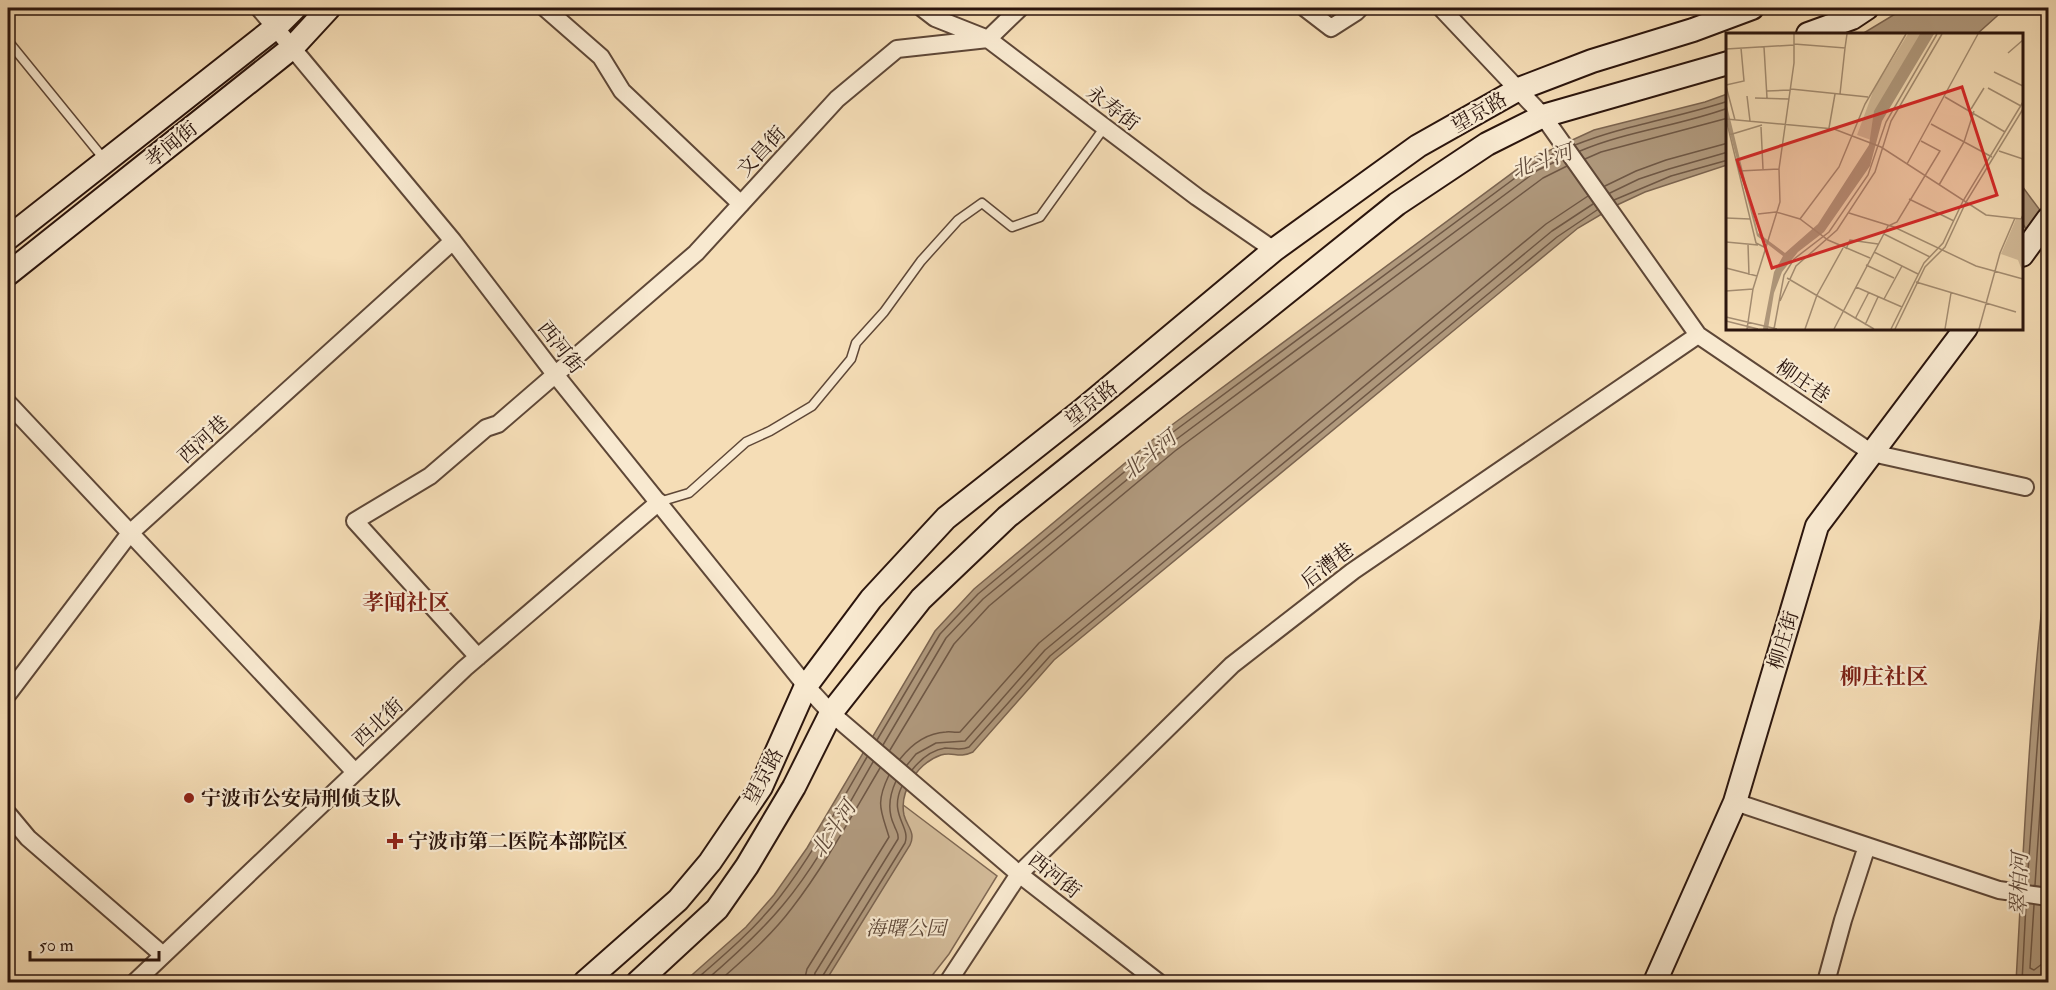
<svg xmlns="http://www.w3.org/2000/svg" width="2056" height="990" font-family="'IM FELL Double Pica','Noto Serif SC',serif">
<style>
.green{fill:#d3bb99;stroke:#7f6853;stroke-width:1.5}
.water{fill:#b0997d;stroke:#7b6450;stroke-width:1.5}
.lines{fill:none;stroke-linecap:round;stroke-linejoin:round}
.shore{stroke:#6e5745;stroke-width:1.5}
.lane-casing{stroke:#5e4737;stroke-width:11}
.street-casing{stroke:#5e4737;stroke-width:20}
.secondary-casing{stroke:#2b150d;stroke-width:26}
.lane{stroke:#f8e9d0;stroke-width:8}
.street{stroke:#f8e9d0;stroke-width:16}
.secondary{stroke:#f8e9d0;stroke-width:22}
.poi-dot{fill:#8f2418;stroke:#f8e9d0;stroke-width:2}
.labels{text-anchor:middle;stroke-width:4.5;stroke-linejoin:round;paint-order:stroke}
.street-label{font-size:20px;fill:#2b150d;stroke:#f8e9d0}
.poi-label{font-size:20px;font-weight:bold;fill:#2b150d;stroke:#f8e9d0;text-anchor:start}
.park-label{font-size:20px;font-style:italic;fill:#5d4737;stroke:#f8e9d0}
.water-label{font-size:21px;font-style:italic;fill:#604a3a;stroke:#f8e9d0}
.quarter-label{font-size:22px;font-weight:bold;fill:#7a1f14;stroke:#f8e9d0}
.inset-road{fill:none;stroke:#a48d72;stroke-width:1.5}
.view{fill:#d62828;fill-opacity:0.15;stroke:#d62828;stroke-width:3}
.inset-edge{fill:none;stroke:#2b150d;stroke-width:3}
</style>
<rect width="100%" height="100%" fill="#f5ddb6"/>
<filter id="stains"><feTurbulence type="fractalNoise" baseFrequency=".00333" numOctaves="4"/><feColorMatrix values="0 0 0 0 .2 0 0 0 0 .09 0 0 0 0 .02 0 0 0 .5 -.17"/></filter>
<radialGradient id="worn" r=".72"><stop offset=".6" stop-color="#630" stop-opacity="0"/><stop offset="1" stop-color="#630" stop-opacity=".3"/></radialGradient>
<!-- green -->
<path class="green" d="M894 798 997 876 949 954 927 982H806Z"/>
<!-- water -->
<path class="water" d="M1905 8H2006L1977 34H1862Z
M1727 94V165L1645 192 1617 205 1578 228 1054 660 973 752C958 759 953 751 941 755 918 763 899 791 904 815 907 827 916 832 910 845L825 982H684L746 927 774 895 807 848 935 631 974 589 1161 433 1531 159 1594 130 1705 102Z
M2022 186 2048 221V259L2022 223Z
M2048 555V930L2045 982H2016C2024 840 2030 697 2048 555Z"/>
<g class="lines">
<!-- shore -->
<path class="shore" d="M1575 145C1624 125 1678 118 1728 101
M1580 151C1627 131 1679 126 1728 108
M1585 159 1601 152 1728 118
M1605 186 1636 171 1666 160 1728 143
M1610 193 1639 179 1669 169 1728 152
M1614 200 1671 176 1728 160
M877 740 940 634 978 594 1165 438 1534 164 1557 152
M883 745 946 638 983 599 1170 444 1538 170 1561 159
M890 750 954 644 989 606 1175 451 1543 178 1567 166
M900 759C911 745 927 733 946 732 950 731 955 733 960 732L1039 643 1546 224 1588 196
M907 765 916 754 936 743 965 741 1045 650 1552 231 1593 204
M912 770C920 760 932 750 945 748 954 748 961 751 969 747L1050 656 1557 237 1597 210
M2027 884 2048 601
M2035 885 2048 692
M2044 887 2048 807
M2034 905 2030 968 2034 970 2042 964 2048 963
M693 982C723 956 754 930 779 898 813 854 839 805 867 757
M704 982C732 958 759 934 783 905 819 862 845 810 873 762
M718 982C744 959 771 936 792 908 826 864 852 815 880 768
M804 982 807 969 889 837C881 810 875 804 889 775
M813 982 815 973 898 839C899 833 896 831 894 825 887 810 889 796 896 781
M821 982 822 977 905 843C911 826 888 815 902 786
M2022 982 2026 904"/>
<defs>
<path id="lane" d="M8 41 104 159
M659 502 689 493 746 442 770 431 812 406 851 359 856 343 884 312 921 261 958 220 982 203 1012 227 1040 217 1104 128"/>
<path id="street" d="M259 8 453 241 554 373 806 686 831 713 1019 874 1158 982
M545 8 601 57 622 91 741 204
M922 8 935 18 988 39 1197 197 1274 250
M1305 8 1331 28 1356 12 1360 8
M1441 8 1543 116 1698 335 1872 453 2025 487
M8 403 355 772
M478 657 355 521 430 476 486 428 498 424 696 253 837 99 897 49 988 39 1020 8
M8 694 130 533 453 241
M1735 802 1999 890 2048 897
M8 814 28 838 163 955
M135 982 465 668 659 502
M948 982 1019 874 1232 665 1353 571 1698 335
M1826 982 1843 920 1867 846"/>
<path id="secondary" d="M1808 34 1852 18 1867 8
M8 238 276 27 295 8
M2022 255 2048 219
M8 274 293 47 329 8
M585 982 678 900 710 862 761 787 806 686 871 599 946 518 1080 412 1274 250 1418 146 1519 89 1592 61 1693 30 1752 8
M638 982 717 909 747 866 794 787 831 713 921 599 1007 517 1397 204 1487 144 1543 116 1728 63
M1655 982 1735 802 1817 526 1966 328"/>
</defs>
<!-- lane casing -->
<use href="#lane" class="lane-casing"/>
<!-- street casing -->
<use href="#street" class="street-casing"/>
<!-- secondary casing -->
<use href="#secondary" class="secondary-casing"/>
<!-- lane -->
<use href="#lane" class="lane"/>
<!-- street -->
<use href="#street" class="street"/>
<!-- secondary -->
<use href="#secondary" class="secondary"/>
</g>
<!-- markers -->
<g class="poi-dot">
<circle cx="189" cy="798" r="6"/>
<path d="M392 832h6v6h6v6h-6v6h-6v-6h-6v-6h6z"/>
</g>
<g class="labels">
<!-- street labels -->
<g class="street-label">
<text transform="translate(1113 108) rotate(37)" y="7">永寿街</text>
<text transform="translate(1479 112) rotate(-30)" y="7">望京路</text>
<text transform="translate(171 144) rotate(-39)" y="7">孝闻街</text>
<text transform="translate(761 151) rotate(-47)" y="7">文昌街</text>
<text transform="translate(561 347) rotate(52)" y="7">西河街</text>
<text transform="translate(1803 381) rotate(34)" y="7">柳庄巷</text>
<text transform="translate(1091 403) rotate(-39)" y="7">望京路</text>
<text transform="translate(203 439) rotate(-42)" y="7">西河巷</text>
<text transform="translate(1327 565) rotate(-37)" y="7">后漕巷</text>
<text transform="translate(1783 640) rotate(-73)" y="7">柳庄街</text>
<text transform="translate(378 722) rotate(-43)" y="7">西北街</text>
<text transform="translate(763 776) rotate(-62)" y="7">望京路</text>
<text transform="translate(1055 875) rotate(38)" y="7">西河街</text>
</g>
<!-- poi labels -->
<g class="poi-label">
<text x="201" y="805">宁波市公安局刑侦支队</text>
<text x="408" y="848">宁波市第二医院本部院区</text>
</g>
<!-- park labels -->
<g class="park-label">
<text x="906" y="935">海曙公园</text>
</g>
<!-- water labels -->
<g class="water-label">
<text transform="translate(1542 161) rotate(-19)" y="7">北斗河</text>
<text transform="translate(1149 455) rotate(-39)" y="7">北斗河</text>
<text transform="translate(833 829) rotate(-56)" y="7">北斗河</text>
<text transform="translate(2019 884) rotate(-88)" y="7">翠柏河</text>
</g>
<!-- quarter labels -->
<g class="quarter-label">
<text x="406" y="610">孝闻社区</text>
<text x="1884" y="684">柳庄社区</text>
</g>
</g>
<!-- overview -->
<g transform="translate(1726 33)">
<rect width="297" height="297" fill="#f5ddb6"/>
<path d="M182 1H195L145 107 131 102 148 56ZM290 186 297 187V240L292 227 275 221Z" fill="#d3bb99"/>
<path d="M194 1H208L156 88 144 133 98 199 72 219 56 239 48 260 42 296H37L48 239 57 223 31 203 0 85V69L32 200 59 220 92 191 143 112 148 78Z" fill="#b0997d"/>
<path class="inset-road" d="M68 11 119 15 121 1M38 14 41 65M0 16 68 12M282 20 297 7M268 39 297 53M0 52 18 48 15 15M0 53 9 87M262 55 295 73M65 56 142 64M41 58 64 57M114 61 119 15M21 63 24 88M219 64 279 99M29 65 63 66M245 76 258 55M0 86 108 96 155 114 260 182 295 186 297 182M0 86 30 210 38 214M205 91 266 124M35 94 37 136M103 95 109 61M3 102 36 92M273 118 297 126M181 131 252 1M13 138 53 136M213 152 238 109 248 78M183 166 228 188M123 180 168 194 250 233 297 246M32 181 50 179 74 186 102 207 144 225M0 185 24 186M74 186 113 134 139 71 180 1M158 201 204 224M0 209 32 212M22 211 23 242M120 216 124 207 152 211M148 219 192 241M140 232 168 245M0 235 31 243M61 245 148 296M190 249 290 279M130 254 176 274M0 258 27 256M158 266 176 233M54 268 70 233 111 197 149 139 165 88 216 1M0 284 51 296M129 286 143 259M0 288 32 296M139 292 152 264M21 296 27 256 54 169 53 136 68 30V1M48 296 58 242 68 226 103 199 142 142 160 89 211 1M79 296 91 262 117 215M108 296 162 193 171 189 214 118 195 108M165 296 198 230 217 210 237 168 297 69M169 296 199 234 219 214 240 169 297 76M219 296 225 260M253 296 274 220 289 185"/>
<path class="view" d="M236 54 271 162 46 235 11 127Z"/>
<rect width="297" height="297" class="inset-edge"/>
</g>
<!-- margin -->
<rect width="2056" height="990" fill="none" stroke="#f5ddb6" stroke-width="30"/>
<rect x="9" y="9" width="2038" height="972" fill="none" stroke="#2b150d" stroke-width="3"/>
<rect x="15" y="15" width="2026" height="960" fill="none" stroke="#2b150d" stroke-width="1.5"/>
<!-- scale -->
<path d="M30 951v9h129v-9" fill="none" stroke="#2b150d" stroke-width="3"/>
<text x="39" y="951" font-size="18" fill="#2b150d" stroke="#f8e9d0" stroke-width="4.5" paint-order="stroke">50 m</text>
<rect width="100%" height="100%" filter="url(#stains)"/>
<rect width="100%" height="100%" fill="url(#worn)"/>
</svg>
